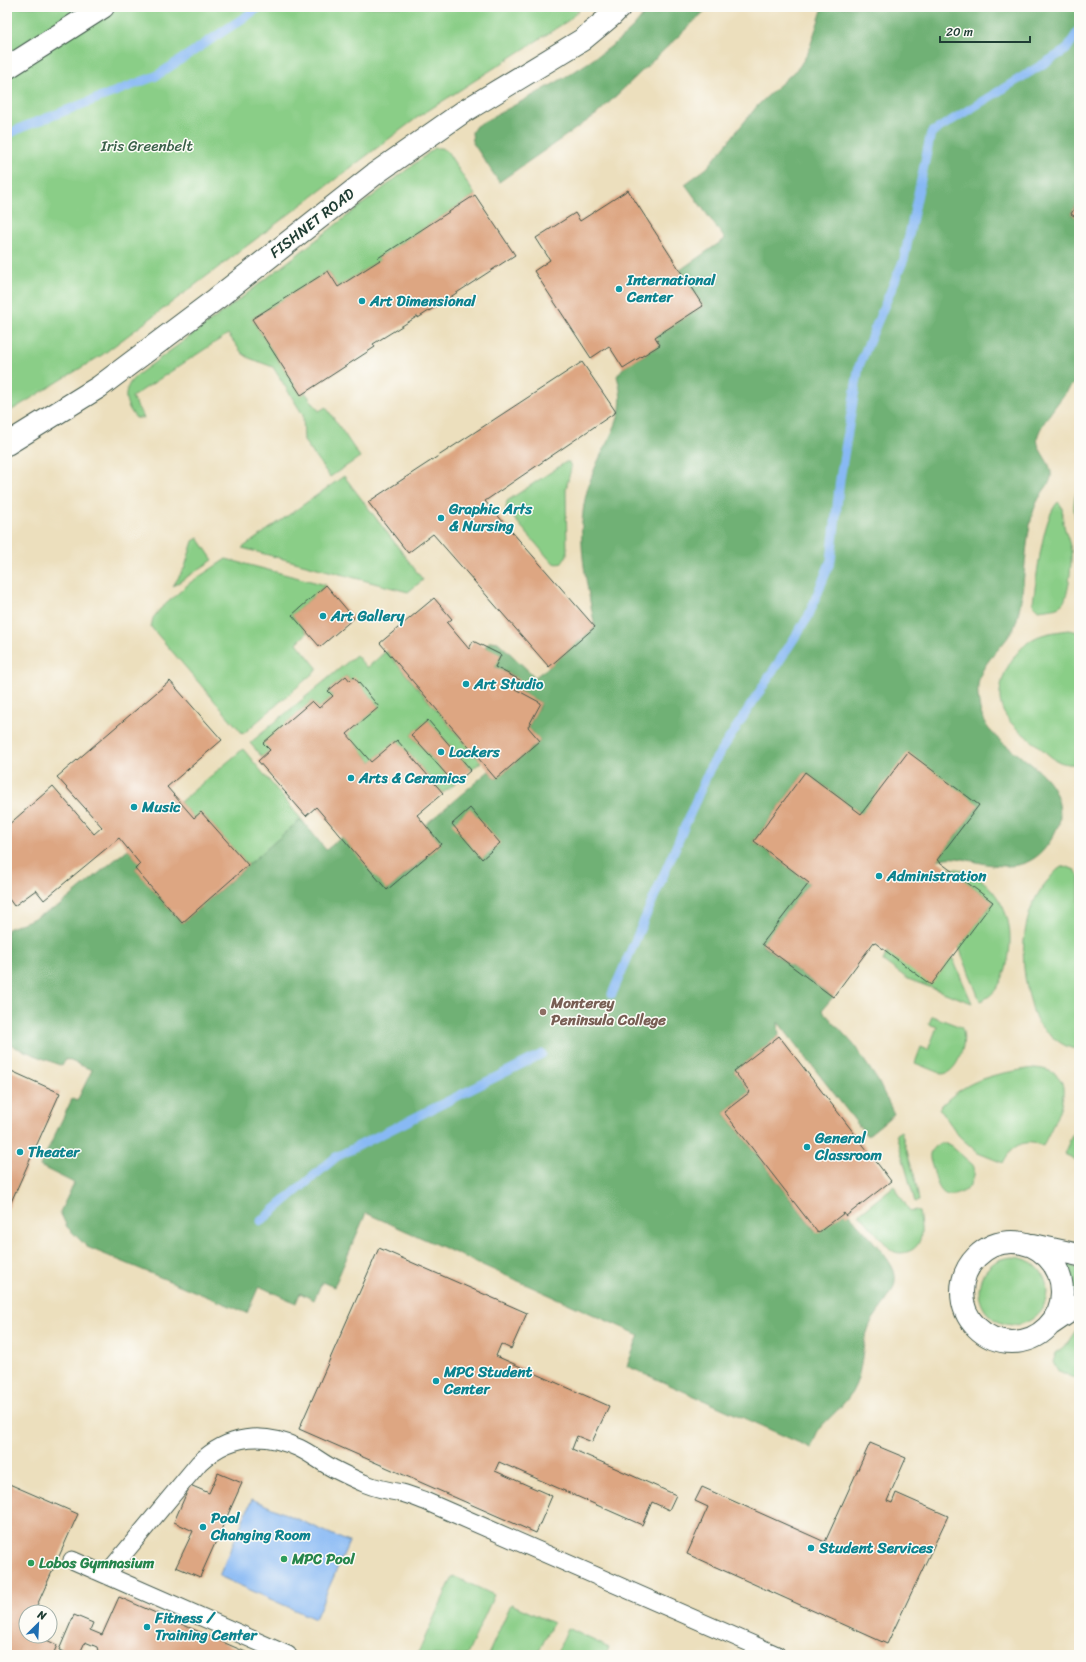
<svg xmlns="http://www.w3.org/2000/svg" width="1086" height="1662" font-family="Sriracha,sans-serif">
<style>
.green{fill:#8ace87;stroke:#54865e}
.forest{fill:#6fb174;stroke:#477754}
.water{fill:#88b9f4;stroke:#547b94}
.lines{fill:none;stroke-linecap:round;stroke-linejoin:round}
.stream{stroke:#88b9f4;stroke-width:9}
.building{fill:#dda682}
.lane-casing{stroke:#3e5549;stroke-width:19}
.street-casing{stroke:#3e5549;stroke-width:24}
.secondary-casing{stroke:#3e5549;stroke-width:24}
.lane{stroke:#fff;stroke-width:17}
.street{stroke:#fff;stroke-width:22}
.secondary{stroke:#fff;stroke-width:22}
.culture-dot{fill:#0f9aa8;stroke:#fdfcf7;stroke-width:1.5}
.education-dot{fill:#8d6e63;stroke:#fdfcf7;stroke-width:1.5}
.leisure-dot{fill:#2e9e5b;stroke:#fdfcf7;stroke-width:1.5}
.labels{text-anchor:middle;stroke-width:3;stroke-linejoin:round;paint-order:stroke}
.park-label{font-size:15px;fill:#3a6149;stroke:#fdfcf7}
.street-label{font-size:15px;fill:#1f3d34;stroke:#fdfcf7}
.culture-label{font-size:15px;font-weight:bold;fill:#0d838f;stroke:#fdfcf7;text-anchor:start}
.education-label{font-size:15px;font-weight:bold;fill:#785e54;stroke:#fdfcf7;text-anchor:start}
.leisure-label{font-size:15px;font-weight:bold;fill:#27864d;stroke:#fdfcf7;text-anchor:start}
</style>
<rect width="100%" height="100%" fill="#fdfcf7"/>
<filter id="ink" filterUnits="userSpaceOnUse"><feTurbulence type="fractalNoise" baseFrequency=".025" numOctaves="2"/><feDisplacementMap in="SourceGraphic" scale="8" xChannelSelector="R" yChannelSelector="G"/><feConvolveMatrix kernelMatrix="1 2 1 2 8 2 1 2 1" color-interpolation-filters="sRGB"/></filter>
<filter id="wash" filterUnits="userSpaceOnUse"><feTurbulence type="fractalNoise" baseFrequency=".012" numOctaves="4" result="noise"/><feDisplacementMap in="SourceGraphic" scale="16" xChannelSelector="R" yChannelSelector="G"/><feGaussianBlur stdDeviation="0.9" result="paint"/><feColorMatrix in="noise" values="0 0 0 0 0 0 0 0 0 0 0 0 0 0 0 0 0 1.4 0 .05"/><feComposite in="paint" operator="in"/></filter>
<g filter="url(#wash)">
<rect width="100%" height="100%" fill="#ecdfbd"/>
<!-- green -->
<path class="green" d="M7 7H582L569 20 418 117 102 355 7 413Z
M435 148H441L447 151 475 195 378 258 380 260 338 287 328 271 252 319 301 395 305 392 319 411 326 407 360 457 330 477 304 441 303 415 273 367 249 358 242 353 228 334 132 397 144 418H136C124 404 121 390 136 376L227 309Z
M566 462H569L571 468 566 489 567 555 562 563C556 565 554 563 549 559L506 509 507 501Z
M344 476 423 580 408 592 242 548Z
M1079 485V534C1074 515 1071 504 1079 485Z
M1058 502C1064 506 1062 516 1063 522 1065 531 1069 540 1071 550 1072 559 1069 599 1062 604 1057 609 1044 609 1038 610L1034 606 1033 602C1037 578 1042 518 1058 502Z
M198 538 213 560 173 586 185 567 193 541Z
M226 559 326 585 292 615 307 633 297 643 318 669 243 734 151 627 153 618 160 609 191 582Z
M1068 630 1079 632V764C1057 766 1052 757 1037 745 1026 736 1010 725 1004 713 991 689 1011 652 1033 639 1043 633 1056 632 1068 630Z
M386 651 481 762 471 770 428 720 411 735 455 784 443 793 397 740 371 762 347 734 379 707 354 678 350 681 346 676 328 691 333 696 319 708 312 701 264 743 270 750 262 757 250 743 356 655 367 668Z
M243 749 301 819 248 865 201 812 194 818 180 802Z
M1064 866 1073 869 1079 876 1078 1049C1068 1049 1059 1042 1051 1036 1047 1032 1042 1028 1038 1023 1034 1017 1033 1010 1031 1003 1018 963 1020 909 1050 878 1054 873 1058 868 1064 866Z
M949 869C978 866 1005 899 1009 926 1013 949 1006 993 980 1001L959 947 993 902Z
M887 952 952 957 972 1003 908 979 883 961Z
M932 1016 961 1027C969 1039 958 1074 942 1074L915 1063 921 1047 928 1050 937 1027 929 1024Z
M1034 1068C1086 1071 1055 1119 1043 1146 1024 1138 1012 1145 1003 1163L978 1153 959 1136 939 1108C968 1078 994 1074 1034 1068Z
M1079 1119V1164L1073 1158 1064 1154Z
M901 1131 915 1178 919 1201 915 1202 896 1134Z
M942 1143 950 1145 973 1165C976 1171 974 1177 971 1183 969 1188 965 1191 960 1193 940 1202 937 1183 933 1169 932 1164 929 1158 930 1154 931 1148 937 1145 942 1143Z
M894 1186 909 1210 913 1212 914 1210 919 1211C921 1226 926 1246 907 1252 900 1254 895 1253 890 1249L859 1214Z
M979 1291a34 34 0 1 1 68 0a34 34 0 1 1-68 0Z
M1060 1261 1079 1269V1295L1069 1299 1066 1297C1065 1284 1064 1274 1058 1263Z
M1079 1327V1380L1057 1370 1053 1362 1056 1353 1069 1342Z
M453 1576 494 1595 467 1655H417Z
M511 1604 553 1623 537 1655H488Z
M568 1628 609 1648 605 1655H556Z"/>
<!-- forest -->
<path class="forest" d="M650 7H709L597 114 499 182 473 143 472 132 476 126C526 98 581 73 625 35 635 27 642 16 650 7Z
M823 7H1079V200L1071 214 1079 219C1079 255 1079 292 1079 329 1079 341 1081 363 1079 374 1078 379 1073 384 1070 387 1061 399 1042 422 1038 435 1034 451 1053 461 1051 477 1050 484 1044 489 1041 495 1035 504 1032 515 1030 525 1024 556 1025 588 1017 619 1011 644 981 658 978 685 977 698 980 717 988 728 1010 756 1051 766 1059 804 1060 812 1061 821 1057 828 1040 867 1015 871 977 862 962 859 952 855 937 860L979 805 861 814 805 772 754 841 809 883 762 945 833 997 822 1010 854 1045 878 1081 894 1114 867 1136 778 1022 779 1036 734 1071 750 1092 724 1112 817 1233 844 1213 849 1214C860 1227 889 1256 894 1271 901 1291 876 1310 869 1327 860 1348 864 1372 852 1392 844 1406 830 1416 820 1428 816 1433 814 1441 811 1448L627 1366 639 1335 366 1213 334 1287 322 1282 314 1300 300 1293 296 1303 259 1286 247 1313 87 1247 67 1227 60 1212 74 1183 40 1166 72 1099 77 1101 92 1070 66 1059 62 1066 15 1047 7 1042V929L28 921 59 906 128 849 140 864 135 869 182 923 301 819 326 850 342 837 388 890 441 844 425 825 489 771 496 779 540 741 528 727 541 703 515 689 520 680 495 667 485 647 490 641 498 642 535 677 549 667 595 627C588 589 578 550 583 512 585 493 592 473 600 457 615 426 627 411 617 376L623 368 660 345 655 337 703 306 680 270 725 239 685 184 707 168 758 105 799 67 808 53Z"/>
<!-- water -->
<path class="water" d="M252 1499 349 1542 315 1619 219 1576Z"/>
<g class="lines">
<!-- stream -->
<path class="stream" d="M7 135 23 127 156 76 260 7
M612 994 710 768 808 617 831 560 840 479 859 366 904 259 931 133 1066 50 1079 30
M261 1221 336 1157 542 1054"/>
</g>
<g id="blocks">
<!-- building -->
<path class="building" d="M628 190 703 306 655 337 660 345 623 368 609 346 591 358 534 271 550 260 536 238 575 213 580 221Z
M475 195 515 255 418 318V316L373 344 375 347 301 395 252 319 328 271 338 287 380 260 378 258Z
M1079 200V219L1071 214Z
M582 362 616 412 485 501 595 627 549 667 433 534 408 553 368 502Z
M326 585 354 618 320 647 292 615Z
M434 598 452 619 447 623 469 649 473 641 501 655 495 667 520 680 515 689 541 703 528 727 540 741 496 779 380 643Z
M346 676 350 681 354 677 379 707 347 734 371 762 397 740 443 793 417 815 441 844 387 890 316 807 306 816 258 761 270 750 263 743 312 701 319 708 333 696 328 691Z
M170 681 222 740 167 787 194 818 201 812 248 865 182 923 135 869 140 864 119 838 44 900 36 890 14 906 9 899 7 900V826L53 786 94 834 102 827 57 777Z
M428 720 471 770 455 784 411 735Z
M908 752 979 805 937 860 993 902 931 985 874 942 833 997 762 944 809 883 754 841 805 772 861 814Z
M470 808 500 843 482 859 452 824Z
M779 1036 891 1181 846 1216 844 1213 818 1233 724 1112 750 1092 734 1071Z
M7 1069 60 1093 7 1211Z
M379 1248 527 1313 511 1349 501 1344 496 1356 609 1406 592 1442 577 1436 572 1449 676 1495 669 1510 652 1502 642 1525 499 1462 495 1471 552 1496 536 1533 299 1429Z
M870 1443 906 1458 887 1501 892 1503 896 1493 948 1516 887 1644 687 1554 708 1507 695 1501 702 1487 825 1542Z
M218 1473 242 1483 200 1577 176 1567 193 1531 174 1522 190 1485 209 1493Z
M7 1483 78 1514 34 1612H26V1636H38L57 1645 53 1655H7Z
M119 1597 248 1653 247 1655H99L97 1647 85 1642 79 1655H71L59 1650 74 1615 93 1623 90 1630 102 1635Z"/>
</g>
</g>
<g filter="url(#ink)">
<use href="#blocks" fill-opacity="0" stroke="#3e5549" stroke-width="1"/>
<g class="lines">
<defs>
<path id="lane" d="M72 1560 288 1655
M106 1575 199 1463C228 1435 262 1431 299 1448 312 1454 323 1464 336 1470 346 1475 356 1480 366 1484 378 1489 390 1491 402 1493 410 1495 417 1498 425 1501L777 1655"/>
<path id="street" d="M7 444 99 387 216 299 376 173 463 112 582 40 611 16 620 7
M962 1292a50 50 0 1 1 100 0a50 50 0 1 1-100 0Z
M1033 1245 1079 1255
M1051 1324 1079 1305"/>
<path id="secondary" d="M7 68 103 7"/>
</defs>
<!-- lane casing -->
<use href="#lane" class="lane-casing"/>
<!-- street casing -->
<use href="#street" class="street-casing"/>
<!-- secondary casing -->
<use href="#secondary" class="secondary-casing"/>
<!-- lane -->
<use href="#lane" class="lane"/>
<!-- street -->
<use href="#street" class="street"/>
<!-- secondary -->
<use href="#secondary" class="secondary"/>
</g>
</g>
<!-- markers -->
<g class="culture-dot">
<circle cx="619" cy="289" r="4"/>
<circle cx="362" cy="301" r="4"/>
<circle cx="441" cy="518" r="4"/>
<circle cx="323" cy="616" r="4"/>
<circle cx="466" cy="684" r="4"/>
<circle cx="441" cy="752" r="4"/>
<circle cx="351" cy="778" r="4"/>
<circle cx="134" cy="807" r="4"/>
<circle cx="879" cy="876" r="4"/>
<circle cx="807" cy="1147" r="4"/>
<circle cx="20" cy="1152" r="4"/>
<circle cx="436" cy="1381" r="4"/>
<circle cx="203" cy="1527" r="4"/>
<circle cx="811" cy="1548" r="4"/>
<circle cx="147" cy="1627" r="4"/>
</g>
<circle class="education-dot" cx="543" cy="1012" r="4"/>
<g class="leisure-dot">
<circle cx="284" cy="1559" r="4"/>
<circle cx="31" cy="1563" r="4"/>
</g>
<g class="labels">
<!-- park labels -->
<g class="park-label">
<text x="147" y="151">Iris Greenbelt</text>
</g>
<!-- street labels -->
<g class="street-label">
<text transform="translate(312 223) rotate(-38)" y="5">FISHNET ROAD</text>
</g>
<!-- culture labels -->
<g class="culture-label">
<text x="627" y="285">International<tspan x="627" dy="17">Center</tspan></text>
<text x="370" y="306">Art Dimensional</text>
<text x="449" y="514">Graphic Arts<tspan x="449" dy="17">&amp; Nursing</tspan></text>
<text x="331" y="621">Art Gallery</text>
<text x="474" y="689">Art Studio</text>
<text x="449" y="757">Lockers</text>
<text x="359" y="783">Arts &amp; Ceramics</text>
<text x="142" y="812">Music</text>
<text x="887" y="881">Administration</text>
<text x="815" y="1143">General<tspan x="815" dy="17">Classroom</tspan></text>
<text x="28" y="1157">Theater</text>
<text x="444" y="1377">MPC Student<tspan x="444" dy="17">Center</tspan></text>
<text x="211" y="1523">Pool<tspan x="211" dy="17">Changing Room</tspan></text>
<text x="819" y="1553">Student Services</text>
<text x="155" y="1623">Fitness /<tspan x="155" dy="17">Training Center</tspan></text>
</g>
<!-- education labels -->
<g class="education-label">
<text x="551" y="1008">Monterey<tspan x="551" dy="17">Peninsula College</tspan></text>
</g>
<!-- leisure labels -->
<g class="leisure-label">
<text x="292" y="1564">MPC Pool</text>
<text x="39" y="1568">Lobos Gymnasium</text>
</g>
</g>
<!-- margin -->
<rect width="1086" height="1662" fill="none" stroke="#fdfcf7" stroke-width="24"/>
<!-- north arrow -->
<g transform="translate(38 1624) rotate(24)"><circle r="19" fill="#fdfcf7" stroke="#a4b0a9"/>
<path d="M0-3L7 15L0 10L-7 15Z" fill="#1f6fb2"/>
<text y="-6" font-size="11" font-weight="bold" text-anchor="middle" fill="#1f3d34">N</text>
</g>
<!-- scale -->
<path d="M940 36v6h90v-6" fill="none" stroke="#1f3d34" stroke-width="2"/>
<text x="946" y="36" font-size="12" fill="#1f3d34" stroke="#fdfcf7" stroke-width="3" paint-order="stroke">20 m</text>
</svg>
